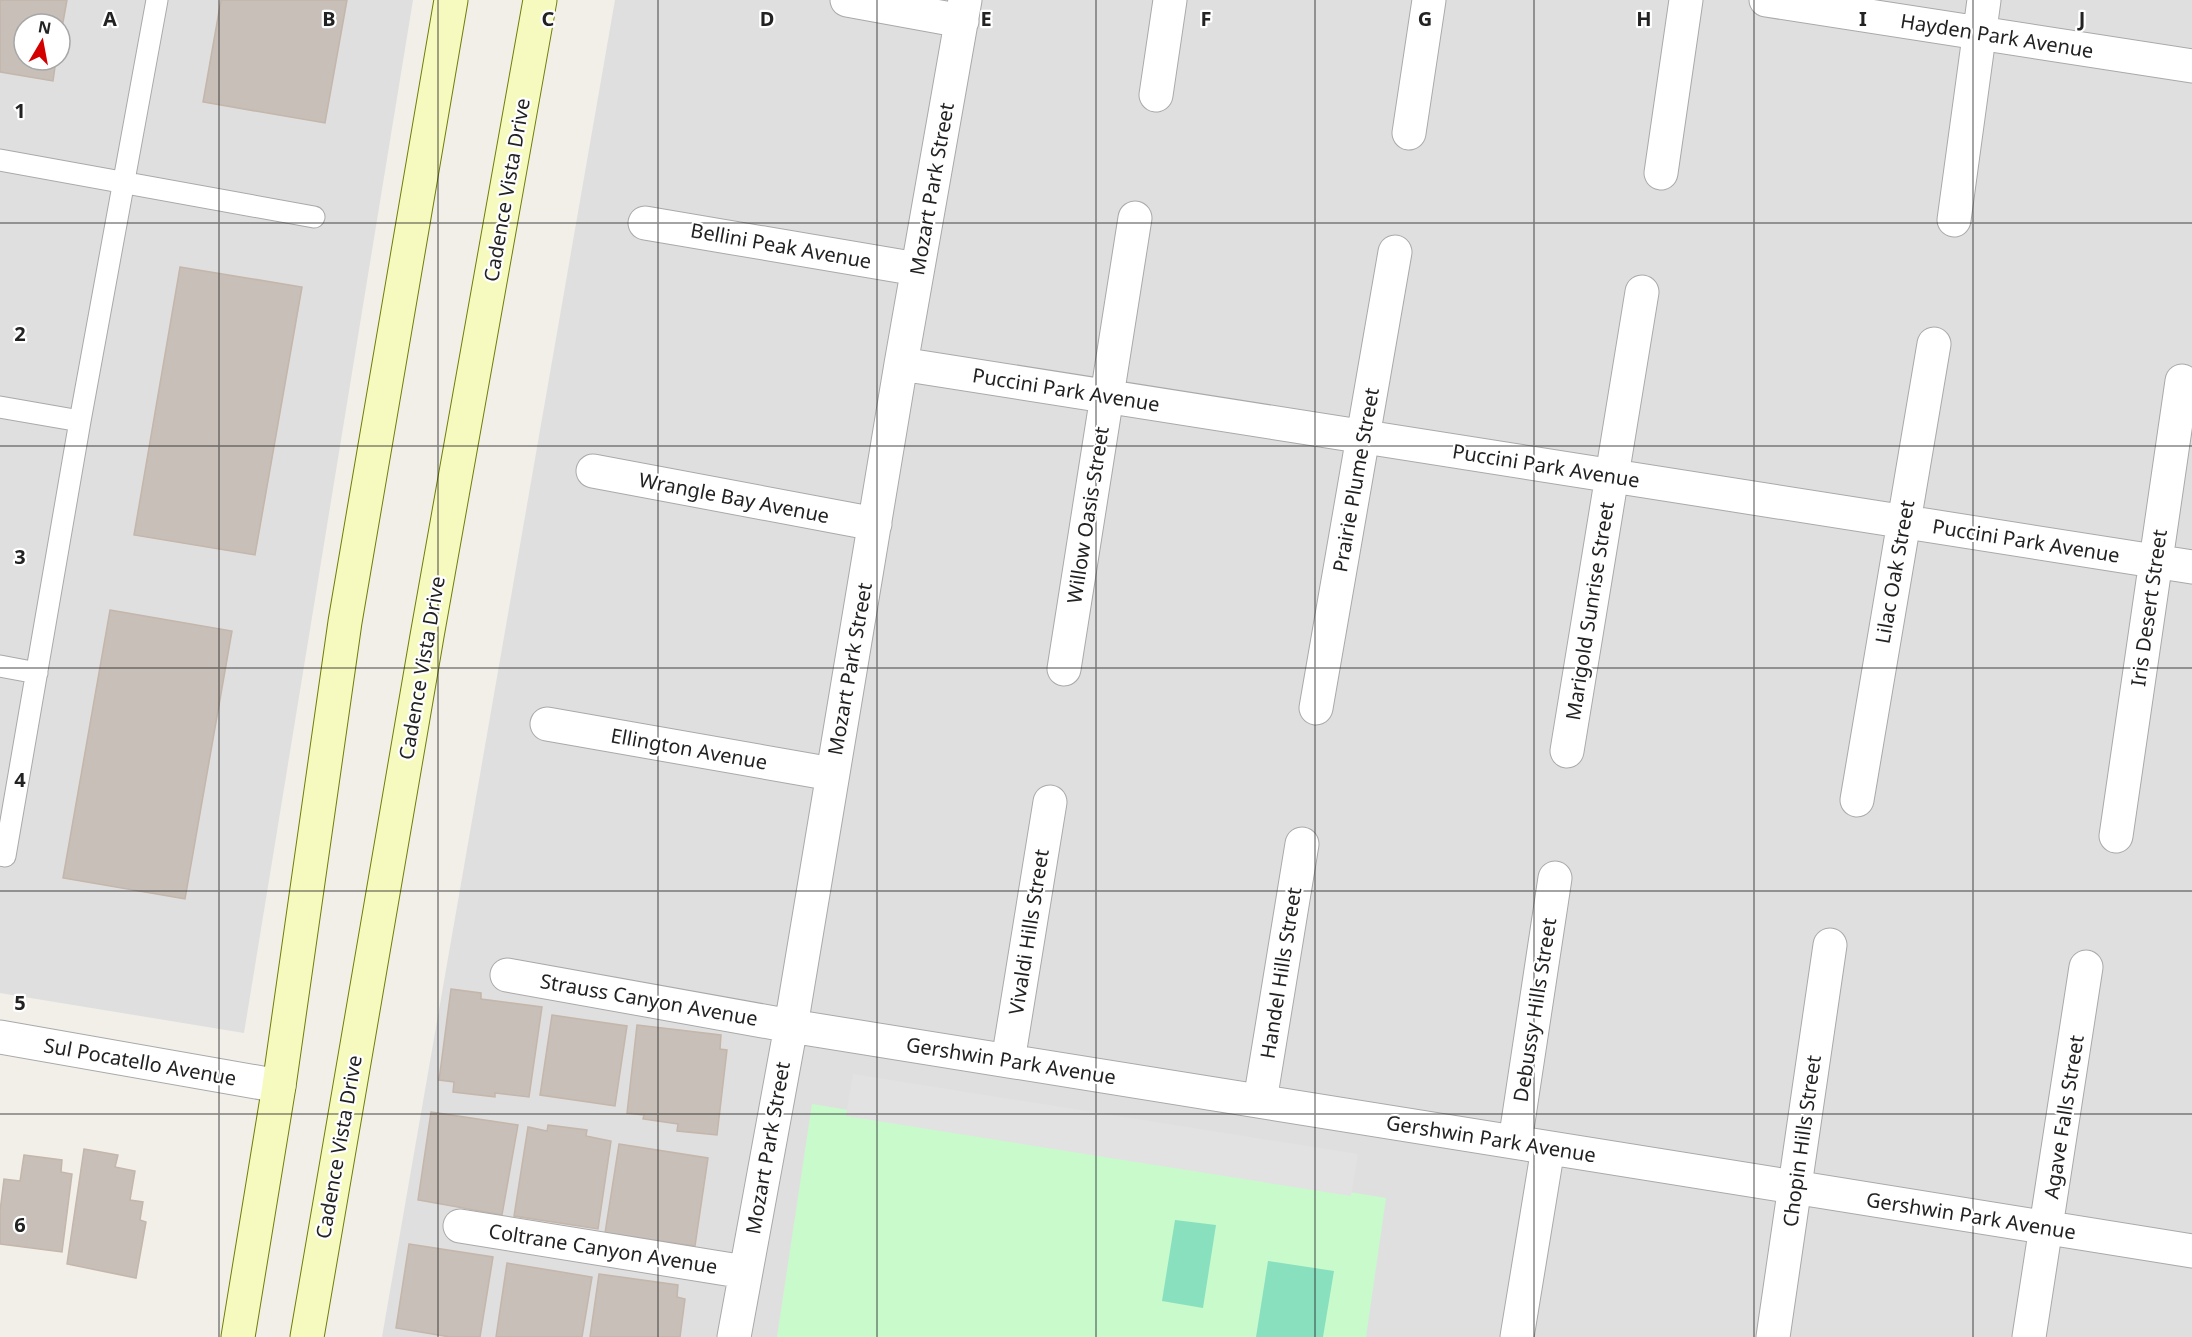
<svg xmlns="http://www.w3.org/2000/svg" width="2192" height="1337" font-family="'Noto Sans',sans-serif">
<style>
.residential{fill:#e0dfdf;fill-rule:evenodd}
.park{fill:#c8facc}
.pitch{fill:#88e0be}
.parking{fill:#e2e2e2}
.building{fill:#c7bfb8;stroke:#c4b6ab;stroke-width:1.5}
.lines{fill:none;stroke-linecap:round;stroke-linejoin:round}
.lane-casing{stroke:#a9a9a9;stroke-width:23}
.street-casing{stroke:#a9a9a9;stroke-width:35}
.secondary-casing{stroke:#707d05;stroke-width:35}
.lane{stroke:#fff;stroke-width:21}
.street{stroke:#fff;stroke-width:33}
.secondary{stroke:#f7fabf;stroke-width:33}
.grid{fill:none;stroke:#222;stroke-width:1.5;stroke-opacity:0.55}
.labels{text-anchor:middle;stroke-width:4.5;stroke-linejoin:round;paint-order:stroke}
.street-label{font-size:20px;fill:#222;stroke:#fff}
.grid-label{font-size:20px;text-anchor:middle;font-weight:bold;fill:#222;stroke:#fff;stroke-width:4.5;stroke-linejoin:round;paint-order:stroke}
</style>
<rect width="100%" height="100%" fill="#f2efe9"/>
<!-- residential -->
<path class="residential" d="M0 0H413L244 1033 0 993ZM24 24H60V60H24Z
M615 0H2192V1337H382Z"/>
<!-- park -->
<path class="park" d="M812 1104 1386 1198 1366 1337H777Z"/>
<!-- pitch -->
<path class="pitch" d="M1175 1220 1216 1225 1203 1308 1162 1301Z
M1268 1261 1334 1271 1323 1337H1256Z"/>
<!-- parking -->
<path class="parking" d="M853 1074 1358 1154 1351 1196 846 1116Z"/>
<!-- building -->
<path class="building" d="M0 0H67L60 39V24H24V60H56L53 81 0 72Z
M221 0H347L325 123 203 102Z
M180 267 302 287 255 555 134 535Z
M110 610 232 631 185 899 63 878Z
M451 989 481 993V999L542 1007 529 1097 495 1093V1097L453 1092 454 1082 439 1080Z
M552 1015 627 1026 615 1106 540 1095Z
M637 1025 721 1035 720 1049 727 1050 717 1135 677 1131 678 1124 643 1119 644 1115 627 1113Z
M431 1112 518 1125 502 1215 418 1200Z
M548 1125 587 1130 586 1136 611 1141 598 1229 514 1216 528 1127 547 1131Z
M619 1144 708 1158 695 1246 605 1233Z
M84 1149 118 1155 115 1167 135 1171 130 1200 143 1202 140 1220 146 1222 136 1278 67 1264Z
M24 1155 62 1160 61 1172 72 1174 62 1252 0 1244V1211L4 1179 20 1181Z
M409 1244 493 1257 480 1337H450L396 1328Z
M507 1263 592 1277 582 1337H496Z
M599 1274 678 1285 677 1297 685 1299 680 1337H590Z"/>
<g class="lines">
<defs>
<path id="lane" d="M0 160 314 217
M0 407 80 421
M0 666 37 673
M0 855 5 856 80 421 157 0"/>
<path id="street" d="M847 0 962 21
M1766 0 2192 66
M1156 95 1170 0
M1409 133 1429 0
M1661 173 1686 0
M1954 220 1984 0
M645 223 917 269
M901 364 2192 567
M593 471 875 524
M1064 669 1135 218
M1316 708 1395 252
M547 724 832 774
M1567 751 1642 292
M1857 800 1934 344
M2116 836 2182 381
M507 975 791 1026 2192 1251
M0 1037 279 1086
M1008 1061 1050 802
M1260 1101 1302 844
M1515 1142 1555 878
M460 1226 745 1272
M734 1337 791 1026 901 364 965 0
M1517 1337 1548 1148
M1773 1337 1830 945
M2029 1337 2086 967"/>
<path id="secondary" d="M238 1337 279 1086 345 622 451 0
M307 1337 427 636 540 0"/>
</defs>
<!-- lane casing -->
<use href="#lane" class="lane-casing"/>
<!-- street casing -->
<use href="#street" class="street-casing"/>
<!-- secondary casing -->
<use href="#secondary" class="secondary-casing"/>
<!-- lane -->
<use href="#lane" class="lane"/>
<!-- street -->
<use href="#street" class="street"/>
<!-- secondary -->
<use href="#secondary" class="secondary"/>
</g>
<!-- grid -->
<path class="grid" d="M219 0V1337M438 0V1337M658 0V1337M877 0V1337M1096 0V1337M1315 0V1337M1534 0V1337M1754 0V1337M1973 0V1337M0 223H2192M0 446H2192M0 668H2192M0 891H2192M0 1114H2192"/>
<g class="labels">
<!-- street labels -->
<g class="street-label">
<text transform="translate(1997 36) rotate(9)" y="7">Hayden Park Avenue</text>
<text transform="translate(932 189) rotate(-80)" y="7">Mozart Park Street</text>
<text transform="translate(507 190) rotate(-80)" y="7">Cadence Vista Drive</text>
<text transform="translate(781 246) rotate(10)" y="7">Bellini Peak Avenue</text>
<text transform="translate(1066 390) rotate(9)" y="7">Puccini Park Avenue</text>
<text transform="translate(1546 466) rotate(9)" y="7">Puccini Park Avenue</text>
<text transform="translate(1356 480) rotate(-80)" y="7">Prairie Plume Street</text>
<text transform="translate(734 498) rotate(11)" y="7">Wrangle Bay Avenue</text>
<text transform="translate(1088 515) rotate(-81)" y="7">Willow Oasis Street</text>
<text transform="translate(2026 541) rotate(9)" y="7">Puccini Park Avenue</text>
<text transform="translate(1895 572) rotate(-80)" y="7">Lilac Oak Street</text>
<text transform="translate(2149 608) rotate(-82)" y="7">Iris Desert Street</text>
<text transform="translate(1590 611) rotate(-81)" y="7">Marigold Sunrise Street</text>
<text transform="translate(422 668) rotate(-80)" y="7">Cadence Vista Drive</text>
<text transform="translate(850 669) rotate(-80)" y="7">Mozart Park Street</text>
<text transform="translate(689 749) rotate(10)" y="7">Ellington Avenue</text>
<text transform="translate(1029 932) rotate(-81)" y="7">Vivaldi Hills Street</text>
<text transform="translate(1281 973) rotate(-81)" y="7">Handel Hills Street</text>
<text transform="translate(649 1000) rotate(10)" y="7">Strauss Canyon Avenue</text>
<text transform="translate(1535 1010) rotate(-81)" y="7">Debussy Hills Street</text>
<text transform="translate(1011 1061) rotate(9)" y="7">Gershwin Park Avenue</text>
<text transform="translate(140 1062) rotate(10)" y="7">Sul Pocatello Avenue</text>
<text transform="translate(2064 1117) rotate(-81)" y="7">Agave Falls Street</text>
<text transform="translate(1491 1139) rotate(9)" y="7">Gershwin Park Avenue</text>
<text transform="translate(1802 1141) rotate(-82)" y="7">Chopin Hills Street</text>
<text transform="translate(339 1147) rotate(-80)" y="7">Cadence Vista Drive</text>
<text transform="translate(768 1148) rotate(-80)" y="7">Mozart Park Street</text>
<text transform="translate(1971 1216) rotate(9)" y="7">Gershwin Park Avenue</text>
<text transform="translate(603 1249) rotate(9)" y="7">Coltrane Canyon Avenue</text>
</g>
</g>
<g class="grid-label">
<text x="110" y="26">A</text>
<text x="329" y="26">B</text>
<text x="548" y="26">C</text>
<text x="767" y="26">D</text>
<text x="986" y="26">E</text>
<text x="1206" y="26">F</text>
<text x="1425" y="26">G</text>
<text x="1644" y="26">H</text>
<text x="1863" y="26">I</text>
<text x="2082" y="26">J</text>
<text x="20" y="118">1</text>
<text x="20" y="341">2</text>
<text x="20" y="564">3</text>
<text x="20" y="787">4</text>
<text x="20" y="1010">5</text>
<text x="20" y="1232">6</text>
</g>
<!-- north arrow -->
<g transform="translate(42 42) rotate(10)"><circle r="28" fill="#ffffff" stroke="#a7a7a7" stroke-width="1.5"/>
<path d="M0-4.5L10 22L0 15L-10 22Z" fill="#d40000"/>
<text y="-9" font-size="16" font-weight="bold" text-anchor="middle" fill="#222222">N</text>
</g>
</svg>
